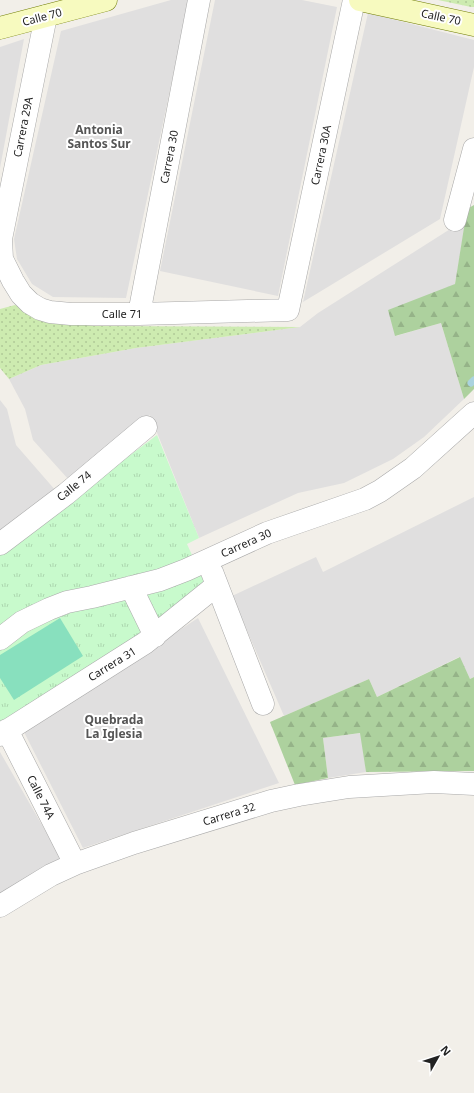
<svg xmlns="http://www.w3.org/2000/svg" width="474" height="1093" font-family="'Noto Sans',sans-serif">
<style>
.residential{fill:#e0dfdf}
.grass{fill:url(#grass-dots)}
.forest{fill:url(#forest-firs)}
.park{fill:url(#park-tufts)}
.pitch{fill:#88e0be}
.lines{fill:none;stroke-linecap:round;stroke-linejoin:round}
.stream{stroke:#aad3df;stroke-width:7}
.street-casing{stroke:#a9a9a9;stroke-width:23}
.secondary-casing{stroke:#707d05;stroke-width:23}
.street{stroke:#fff;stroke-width:22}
.secondary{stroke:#f7fabf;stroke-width:22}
.labels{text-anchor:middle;stroke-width:4;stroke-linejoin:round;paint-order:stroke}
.street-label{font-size:11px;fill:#222;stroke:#fff}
.neighbourhood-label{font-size:12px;font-weight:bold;fill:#555;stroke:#fff}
</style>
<defs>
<pattern id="grass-dots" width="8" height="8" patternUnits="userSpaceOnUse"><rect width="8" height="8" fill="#cdebb0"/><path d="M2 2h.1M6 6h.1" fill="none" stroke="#b0c997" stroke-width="1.8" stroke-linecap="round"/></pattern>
<pattern id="forest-firs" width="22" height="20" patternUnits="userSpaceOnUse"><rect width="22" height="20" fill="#add19e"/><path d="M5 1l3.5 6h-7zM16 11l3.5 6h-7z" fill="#95b388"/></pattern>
<pattern id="park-tufts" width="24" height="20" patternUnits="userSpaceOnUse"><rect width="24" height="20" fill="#c8facc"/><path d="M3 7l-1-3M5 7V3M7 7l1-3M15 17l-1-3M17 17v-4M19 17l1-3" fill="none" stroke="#acd6af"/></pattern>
</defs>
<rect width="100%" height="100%" fill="#f2efe9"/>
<!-- residential -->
<path class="residential" d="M171 0H189L126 298 53 297 32 284 17 259 14 239 61 31Z
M215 0H302L337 7 278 296 160 271Z
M368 13 474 40V67L440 219 303 302Z
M24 39 0 168V47Z
M466 219 455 284 396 336 441 323 464 399 424 437 393 459 344 483 298 493 199 538 150 415 69 480 33 440 25 409 9 379 41 365 136 348 300 327 318 313Z
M0 400 7 409 16 445 56 491 0 532Z
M474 497V677L470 679 459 657 377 697 369 679 284 716 232 596 316 557 323 572Z
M198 618 279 783 83 848 24 732Z
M361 733 366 772 328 778 323 738Z
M0 752 61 858 0 894Z"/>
<!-- grass -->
<path class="grass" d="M438 0H474V7H471Z
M15 305 49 321 94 326 300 327 136 348 41 365 9 379 0 368V309Z"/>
<!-- forest -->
<path class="forest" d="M474 205V389L464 399 441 323 395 336 388 310 455 284 467 209Z
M460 657 470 679 474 677V771L366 772 360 733 323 738 328 778 295 785 270 722 369 679 377 697Z"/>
<!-- park -->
<path class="park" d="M157 435 199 538 187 544 205 584 131 640 0 728V553Z"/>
<!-- pitch -->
<path class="pitch" d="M60 618 83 656 14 700 0 678V655Z"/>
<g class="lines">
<!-- stream -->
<path class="stream" d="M471 383 474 380"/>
<defs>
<path id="street" d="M46 16 1 239 2 259 13 281 21 294 30 303 40 309 50 312 71 314H139L288 310 354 0
M455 220 474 149
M139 314 199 0
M0 544 66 494 146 427
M212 572 263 704
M131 587 155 636
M0 639 22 622 49 609 67 602 92 597 160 580 186 570 267 533 365 499 380 491 413 468 474 413
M7 730 75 864
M0 735 145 643 217 585
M0 906 51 875 75 864 134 843 271 801 299 795 349 787 434 782 474 784"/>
<path id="secondary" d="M360 0 474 25
M0 28 106 0"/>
</defs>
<!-- street casing -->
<use href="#street" class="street-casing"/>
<!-- secondary casing -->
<use href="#secondary" class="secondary-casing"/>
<!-- street -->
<use href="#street" class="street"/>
<!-- secondary -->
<use href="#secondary" class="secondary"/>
</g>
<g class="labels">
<!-- street labels -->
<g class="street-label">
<text transform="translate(42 17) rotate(-15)" y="4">Calle 70</text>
<text transform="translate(441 17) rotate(12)" y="4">Calle 70</text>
<text transform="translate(23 127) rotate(-79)" y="4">Carrera 29A</text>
<text transform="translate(321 155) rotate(-78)" y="4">Carrera 30A</text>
<text transform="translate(169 157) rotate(-79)" y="4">Carrera 30</text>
<text x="122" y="318">Calle 71</text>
<text transform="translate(74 486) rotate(-39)" y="4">Calle 74</text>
<text transform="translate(246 543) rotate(-24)" y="4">Carrera 30</text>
<text transform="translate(112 664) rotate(-32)" y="4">Carrera 31</text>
<text transform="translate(41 797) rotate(63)" y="4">Calle 74A</text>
<text transform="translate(229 814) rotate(-17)" y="4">Carrera 32</text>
</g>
<!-- neighbourhood labels -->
<g class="neighbourhood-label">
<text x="99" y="134">Antonia<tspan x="99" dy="14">Santos Sur</tspan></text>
<text x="114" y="724">Quebrada<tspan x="114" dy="14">La Iglesia</tspan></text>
</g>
</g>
<!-- north arrow -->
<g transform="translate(438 1057) rotate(51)" stroke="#ffffff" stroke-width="3" paint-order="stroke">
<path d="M0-3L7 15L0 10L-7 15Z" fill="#222222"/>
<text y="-6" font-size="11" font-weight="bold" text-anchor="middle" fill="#222222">N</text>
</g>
</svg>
